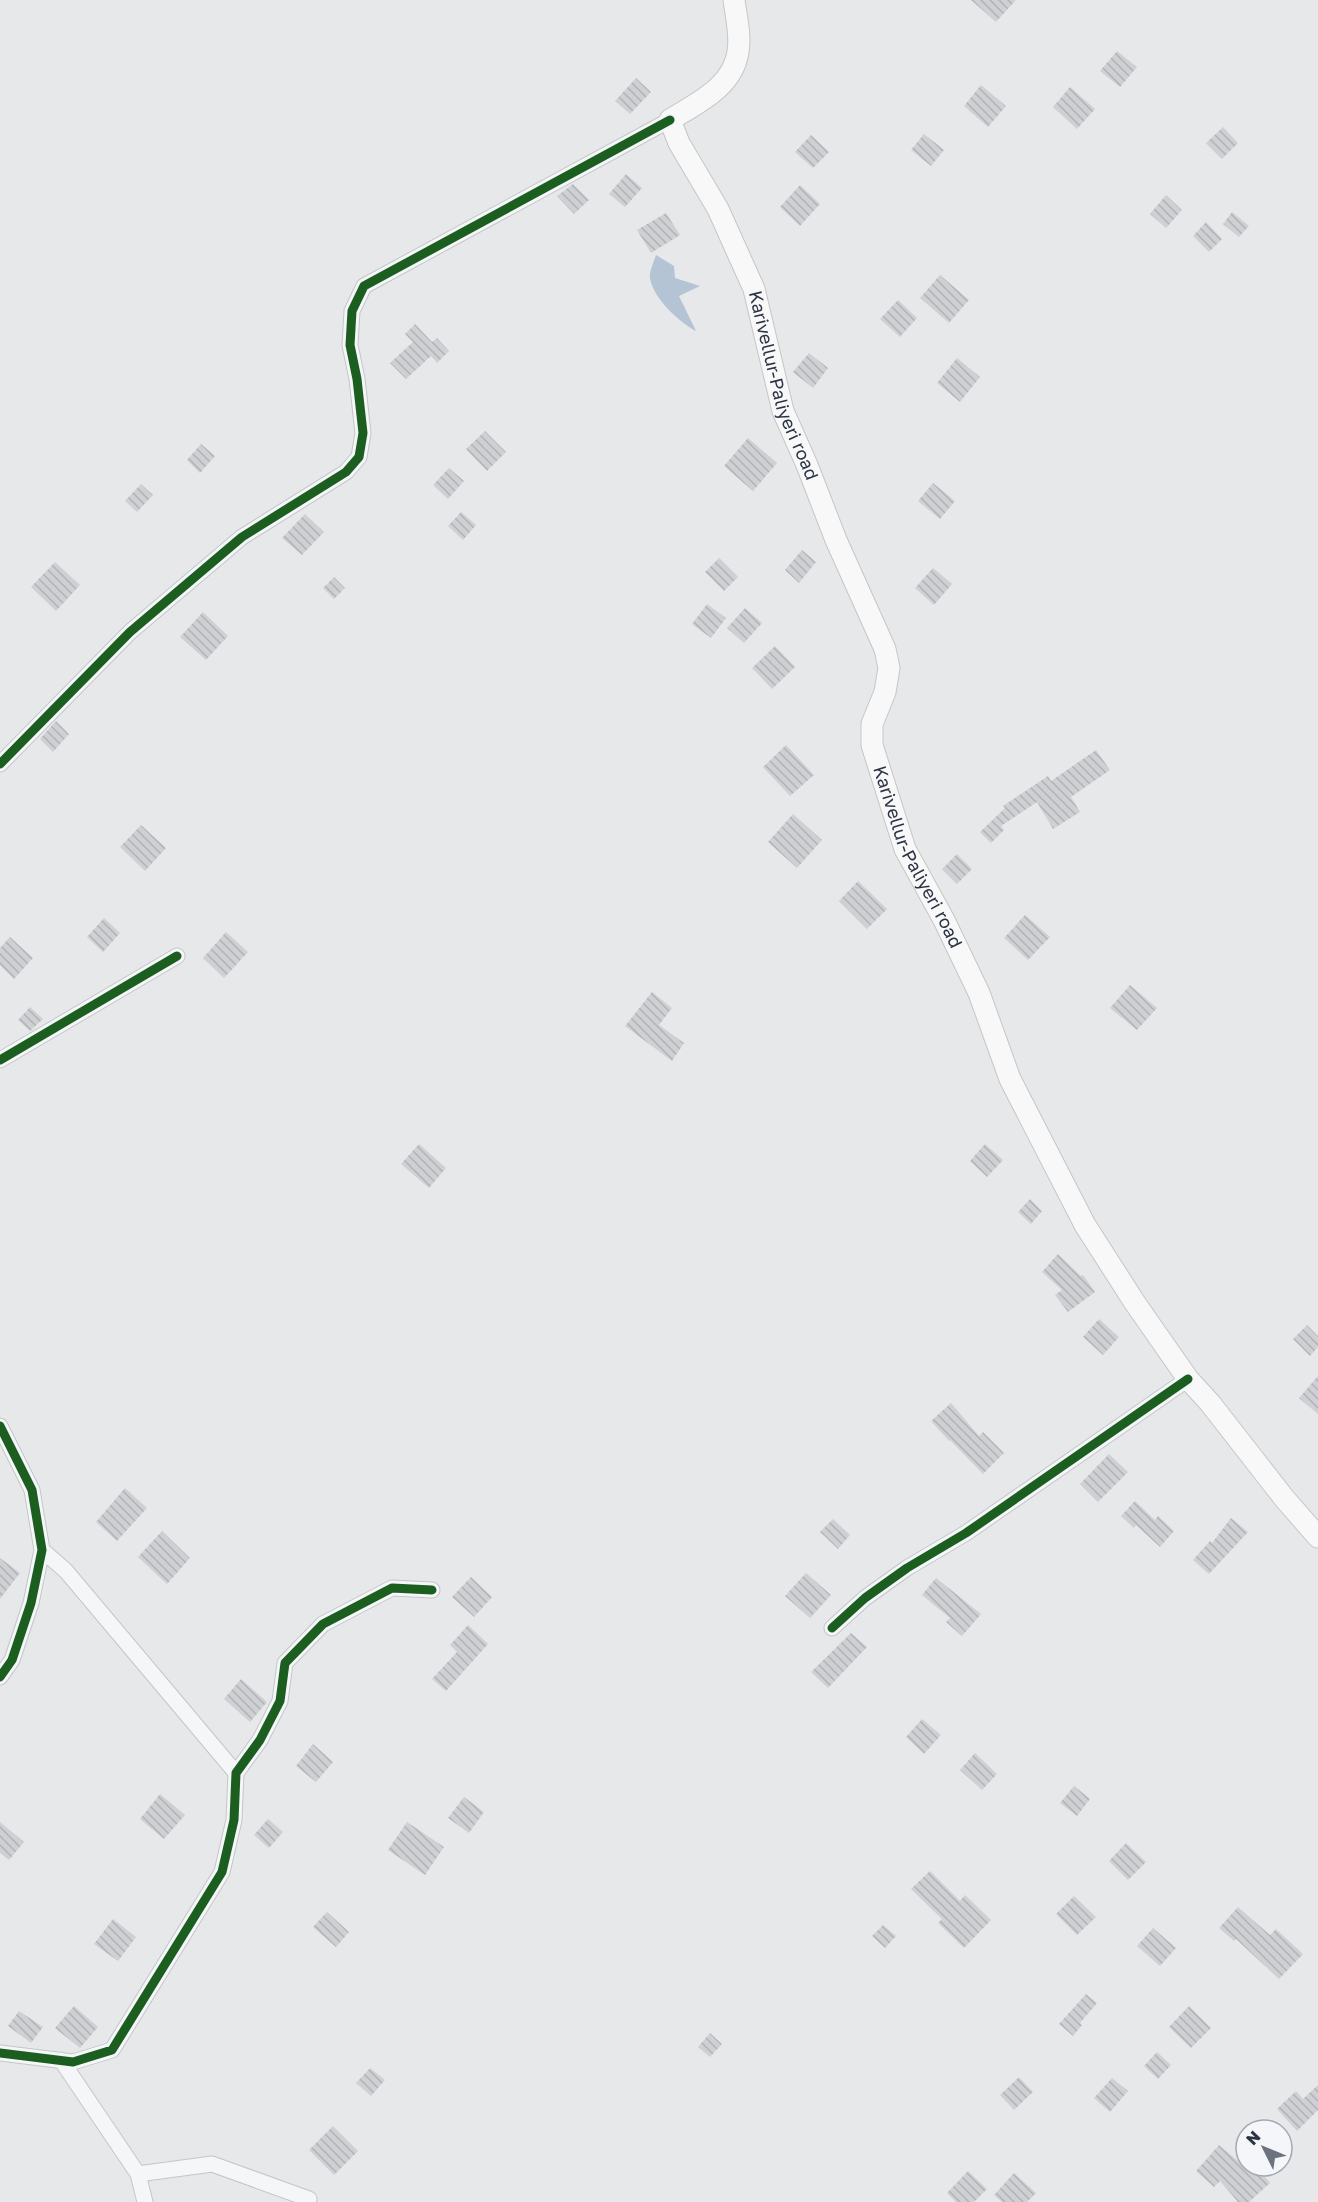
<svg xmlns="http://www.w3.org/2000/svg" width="1318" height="2202" font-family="'Golos Text',sans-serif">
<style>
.water{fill:#b4c4d5}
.building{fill:url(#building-back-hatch)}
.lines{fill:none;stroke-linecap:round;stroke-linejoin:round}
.street-casing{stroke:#c4c6c8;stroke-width:17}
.secondary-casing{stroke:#c4c6c8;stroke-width:23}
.street{stroke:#f5f6f7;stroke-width:15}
.secondary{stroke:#f8f8f8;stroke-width:21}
.cycleway-casing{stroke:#f4f6f9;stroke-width:13}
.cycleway{stroke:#1b5e20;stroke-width:9}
.labels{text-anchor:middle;stroke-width:5;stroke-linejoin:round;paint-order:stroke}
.street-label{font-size:18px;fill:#2b3445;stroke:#f4f6f9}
</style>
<defs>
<pattern id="building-back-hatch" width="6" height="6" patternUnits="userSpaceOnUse" patternTransform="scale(1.5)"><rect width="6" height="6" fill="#ced0d3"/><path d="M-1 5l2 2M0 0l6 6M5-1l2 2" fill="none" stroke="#b1b3b6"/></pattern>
</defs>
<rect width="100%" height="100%" fill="#e6e8ea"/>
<!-- water -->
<path class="water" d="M656 255 674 266 675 278 700 286 679 296 696 331C679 322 653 298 650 278 649 271 654 262 656 255Z"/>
<!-- building -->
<path class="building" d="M971 0H1016L996 22Z
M1117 51 1137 67 1120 87 1100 71Z
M636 78 651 92 630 114 615 101Z
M981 85 1006 106 988 127 964 106Z
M1070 87 1095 109 1077 129 1053 107Z
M1223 127 1238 143 1222 159 1206 143Z
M924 134 944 150 931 166 911 150Z
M811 135 829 152 813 168 795 152Z
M626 174 642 188 625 207 609 194Z
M573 184 589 200 574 214 557 196Z
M800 185 820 204 800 226 780 207Z
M1166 195 1182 210 1166 228 1150 214Z
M1232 212 1249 226 1239 237 1223 224Z
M666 213 680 235 651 253 637 230Z
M1206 222 1222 239 1209 252 1193 236Z
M940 275 969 300 949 323 920 298Z
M898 300 917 318 900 337 880 319Z
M415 324 432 342 437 338 449 351 437 363 431 356 406 379 390 363 413 342 405 334Z
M809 353 828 368 813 388 793 372Z
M957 358 980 377 960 402 937 383Z
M485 431 506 452 487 471 466 449Z
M748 438 777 463 753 491 724 466Z
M201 444 215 456 200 473 187 460Z
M449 468 464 481 448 499 433 485Z
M933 483 955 501 940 519 918 501Z
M141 484 153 495 137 512 125 501Z
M461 512 476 525 463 540 448 526Z
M305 514 324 532 302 555 282 538Z
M802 550 816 562 799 583 785 570Z
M719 558 738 577 724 591 705 572Z
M55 562 80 585 56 611 31 587Z
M933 568 952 584 934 605 915 588Z
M334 577 345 588 334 599 323 588Z
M707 604 726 618 711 638 692 624Z
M745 608 762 623 744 643 727 628Z
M203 612 228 636 206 660 180 637Z
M775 646 795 667 772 689 752 668Z
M56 721 69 734 53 752 40 739Z
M786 745 814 775 790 796 763 767Z
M1096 750 1110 770 1071 797 1080 812 1053 829 1037 802 1001 826 1004 830 991 843 980 832 1005 808 1003 806 1048 776 1051 781Z
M793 814 822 840 797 868 768 842Z
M141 825 166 848 145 871 120 847Z
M957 854 972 869 957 884 942 869Z
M858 881 887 909 867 929 839 901Z
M1025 915 1050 937 1028 960 1004 938Z
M104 918 120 933 103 952 87 937Z
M226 932 248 952 224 978 203 958Z
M10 937 33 958 14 979 0 965V948Z
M1130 985 1157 1008 1137 1030 1110 1008Z
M652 992 672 1008 659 1025 684 1043 672 1061 625 1026Z
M30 1007 43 1019 30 1031 18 1020Z
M419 1144 446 1168 429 1188 401 1164Z
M985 1144 1003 1160 987 1177 970 1161Z
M1030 1199 1042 1211 1031 1224 1018 1212Z
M1058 1254 1081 1276 1083 1275 1095 1292 1068 1312 1055 1295 1062 1290 1042 1272Z
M1099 1319 1119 1337 1103 1355 1083 1337Z
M1307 1325 1318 1336V1347L1310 1356 1293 1339Z
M1318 1376V1414L1299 1398Z
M951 1403 979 1436 983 1432 1004 1453 983 1474 950 1440 949 1441 931 1421Z
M1109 1454 1128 1472 1098 1502 1080 1484Z
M125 1488 147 1508 117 1541 96 1522Z
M1135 1501 1155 1520 1158 1516 1174 1531 1160 1547 1136 1525 1134 1528 1121 1516Z
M1231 1518 1248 1532 1209 1574 1193 1560 1210 1541 1212 1543Z
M833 1519 850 1535 838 1549 820 1532Z
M162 1531 190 1558 167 1584 138 1557Z
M0 1558 20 1573 0 1599Z
M806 1573 831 1595 810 1618 785 1596Z
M471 1577 492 1597 474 1617 452 1597Z
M936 1578 981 1614 962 1636 946 1622 950 1618 922 1595Z
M468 1625 488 1644 446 1691 432 1679 457 1652 450 1645Z
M851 1633 867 1647 828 1688 811 1672Z
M241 1679 267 1702 250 1722 224 1699Z
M922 1719 941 1735 924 1754 906 1737Z
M313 1744 333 1762 316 1782 296 1766Z
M975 1753 997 1774 982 1790 960 1770Z
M1074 1786 1090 1799 1077 1816 1060 1803Z
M160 1794 185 1815 164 1839 140 1819Z
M464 1797 484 1812 469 1833 448 1818Z
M268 1819 283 1832 269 1848 254 1835Z
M0 1822 24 1842 9 1860 0 1853Z
M407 1822 444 1847 425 1875 388 1850Z
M1126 1843 1146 1862 1128 1880 1109 1861Z
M930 1871 960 1901 965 1895 991 1920 964 1948 938 1923 942 1919 911 1889Z
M1074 1896 1096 1917 1077 1935 1056 1914Z
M1238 1907 1270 1935 1276 1929 1303 1954 1279 1979 1236 1939 1234 1941 1219 1928Z
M327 1912 349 1932 336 1947 313 1927Z
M113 1919 136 1937 118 1961 94 1944Z
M883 1925 896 1936 885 1948 872 1936Z
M1153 1928 1176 1948 1160 1966 1137 1946Z
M1086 1994 1097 2003 1080 2023 1082 2025 1073 2036 1059 2024Z
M74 2006 98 2027 80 2048 55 2028Z
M1189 2006 1211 2028 1191 2048 1169 2027Z
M19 2011 43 2027 31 2043 8 2026Z
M710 2033 722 2044 710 2057 698 2047Z
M1157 2052 1171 2065 1158 2079 1144 2066Z
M370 2068 385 2080 371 2096 356 2083Z
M1019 2077 1033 2092 1014 2110 1000 2095Z
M1112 2078 1128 2091 1110 2112 1094 2098Z
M1318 2085V2110L1297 2131 1277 2109 1296 2091 1303 2099Z
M333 2126 358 2151 334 2175 309 2150Z
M1219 2145 1244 2166H1256L1270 2183 1249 2202H1238L1220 2181 1214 2187 1196 2171Z
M968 2171 987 2189 974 2202H956L947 2193Z
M1014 2173 1036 2193 1027 2202H1002L994 2195Z"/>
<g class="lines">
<defs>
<path id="street" d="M0 764 130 632 242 537 346 472 359 457 363 433 357 379 350 345 352 311 364 286 670 120
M0 1060 177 956
M0 1426 32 1490 42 1550 31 1603 12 1660 0 1677
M42 1550 66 1571 236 1773
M832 1628 865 1598 907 1568 966 1533 1188 1379
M0 2053 73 2062 112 2050 222 1872 234 1820 236 1773 260 1740 280 1701 285 1663 323 1624 392 1588 432 1590
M61 2060 138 2174 145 2202
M138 2174 212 2164 309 2199"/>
<g id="secondary">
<path id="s1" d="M734 0C736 16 741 35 738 52 733 87 697 103 670 120L679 143 718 209 754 289 783 411 807 465 836 540 885 649 889 668 885 692 872 724V745L905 849 944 920 979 993 1010 1079 1085 1225 1135 1303 1188 1379 1210 1403 1284 1498 1318 1537"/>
</g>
</defs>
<!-- street casing -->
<use href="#street" class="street-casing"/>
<!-- secondary casing -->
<use href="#secondary" class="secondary-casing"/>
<!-- street -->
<use href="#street" class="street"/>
<!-- secondary -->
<use href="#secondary" class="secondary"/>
<defs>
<path id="cycleway" d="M0 764 130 632 242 537 346 472 359 457 363 433 357 379 350 345 352 311 364 286 670 120
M0 1060 177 956
M0 1426 32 1490 42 1550 31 1603 12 1660 0 1677
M832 1628 865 1598 907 1568 966 1533 1188 1379
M0 2053 73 2062 112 2050 222 1872 234 1820 236 1773 260 1740 280 1701 285 1663 323 1624 392 1588 432 1590"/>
</defs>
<!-- cycleway casing -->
<use href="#cycleway" class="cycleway-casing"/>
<!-- cycleway -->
<use href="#cycleway" class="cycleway"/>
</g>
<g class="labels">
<!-- street labels -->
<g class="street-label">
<text dy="6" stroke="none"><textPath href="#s1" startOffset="442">Karivellur-Paliyeri road</textPath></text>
<text dy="6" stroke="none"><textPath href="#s1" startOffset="946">Karivellur-Paliyeri road</textPath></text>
</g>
</g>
<!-- north arrow -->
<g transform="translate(1264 2148) rotate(313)"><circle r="28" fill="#f4f6f9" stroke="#a4a8b1" stroke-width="1.5"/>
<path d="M0-4.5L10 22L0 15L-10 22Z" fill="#6c737f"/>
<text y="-9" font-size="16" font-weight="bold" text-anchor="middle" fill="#2b3445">N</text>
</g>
</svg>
